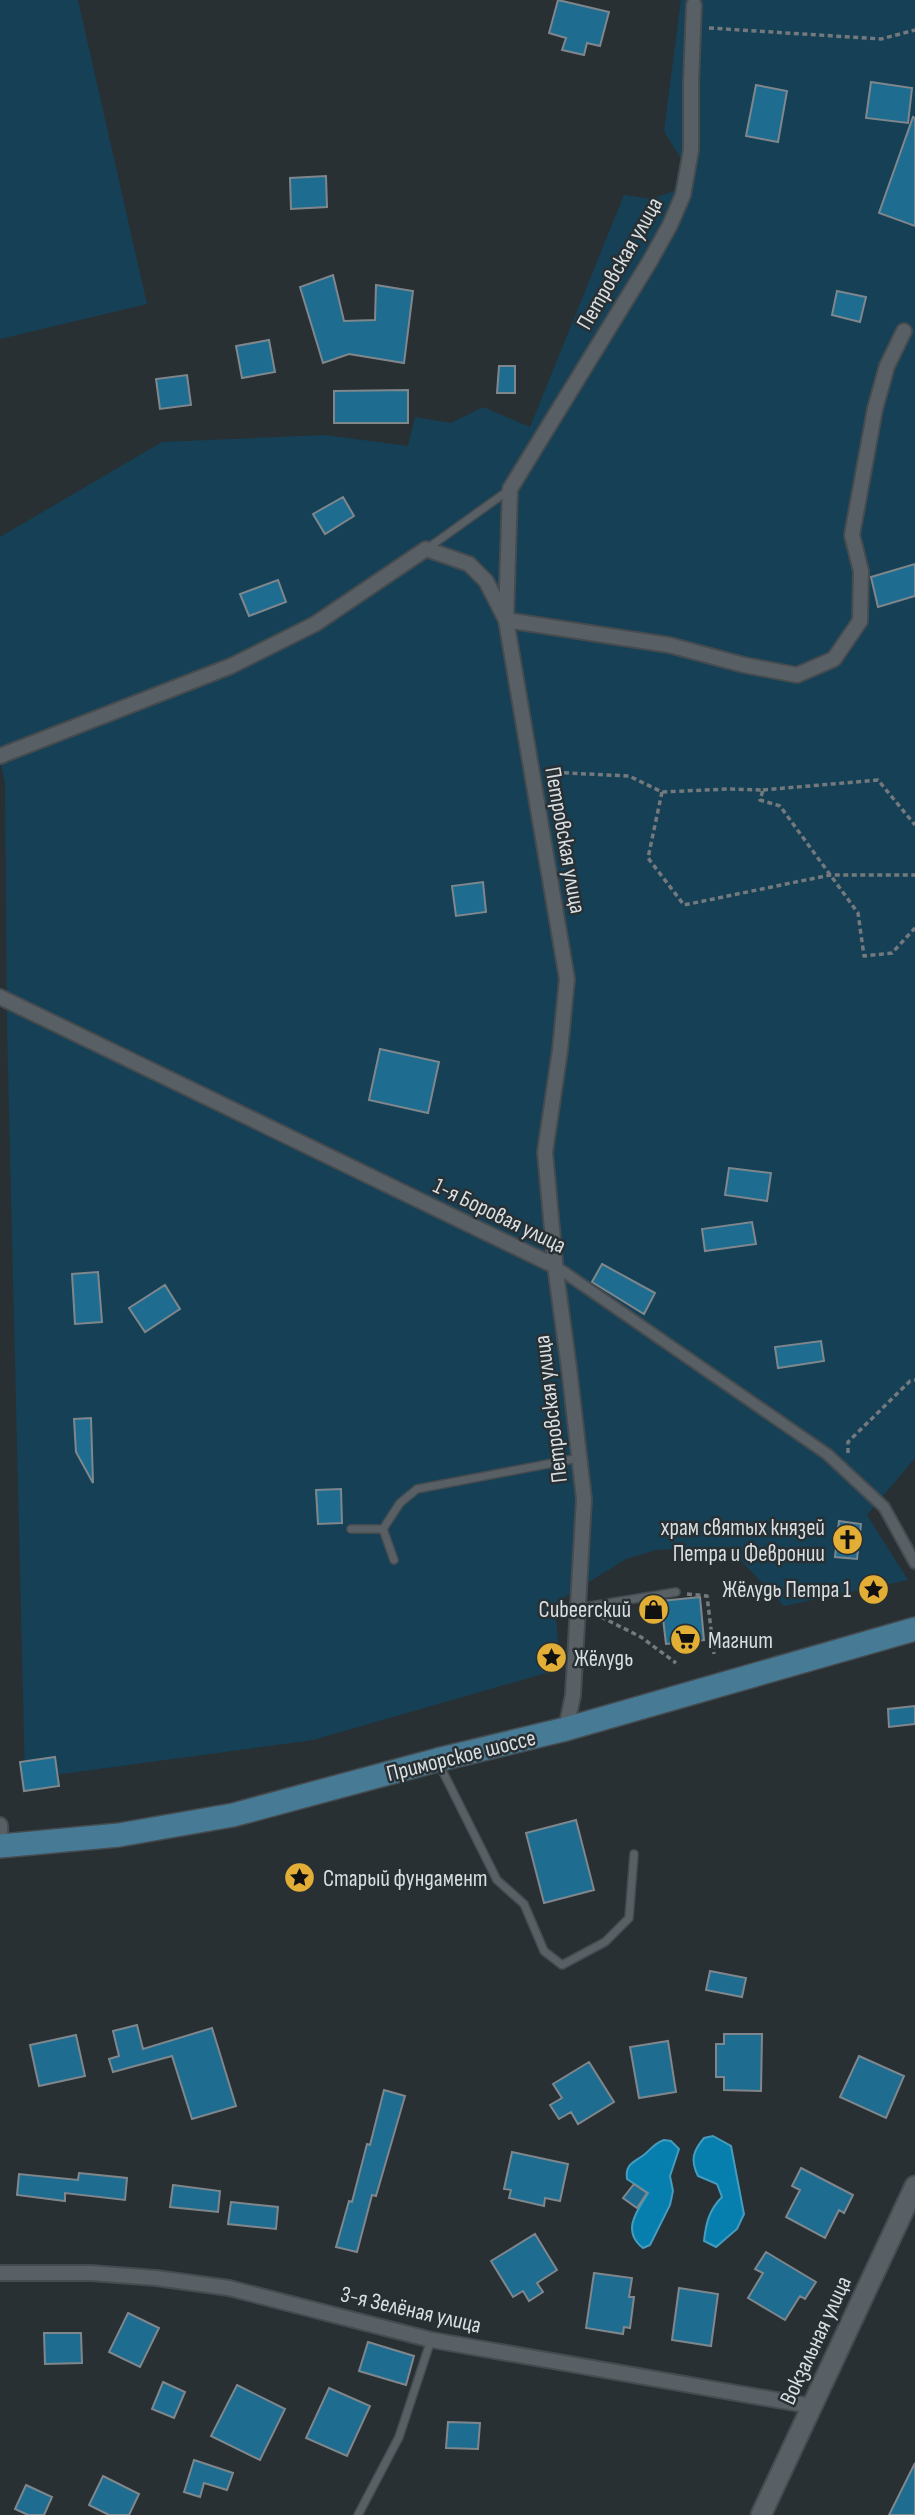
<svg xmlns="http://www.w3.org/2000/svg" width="915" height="2515" font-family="'Sofia Sans Condensed',sans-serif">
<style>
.green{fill:#164055}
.water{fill:#077fae;stroke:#469cbd;stroke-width:2}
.building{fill:#1e6c90;stroke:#7f878c;stroke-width:2}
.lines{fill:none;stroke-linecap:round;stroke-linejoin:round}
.service-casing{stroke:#454b4f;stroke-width:10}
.pedestrian-casing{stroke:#454b4f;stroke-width:14}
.minor-casing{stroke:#454b4f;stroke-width:18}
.tertiary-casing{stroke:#454b4f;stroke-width:23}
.primary-casing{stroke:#454b4f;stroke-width:26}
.path{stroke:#73797d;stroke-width:3.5;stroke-dasharray:5 3.5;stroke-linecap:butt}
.service{stroke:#586065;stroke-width:7}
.pedestrian{stroke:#586065;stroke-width:10}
.minor{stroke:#586065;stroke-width:14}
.tertiary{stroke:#586065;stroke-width:19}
.primary{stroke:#477a95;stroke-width:23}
.labels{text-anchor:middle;stroke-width:5;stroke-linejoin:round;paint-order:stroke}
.street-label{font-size:23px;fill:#d9dee1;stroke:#283034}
.poi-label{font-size:23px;fill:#d9dee1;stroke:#283034;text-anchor:end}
</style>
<rect width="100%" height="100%" fill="#283034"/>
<!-- green -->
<path class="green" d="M0 0H78L147 304 0 339Z
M681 0H915V1458L867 1515 908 1580 784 1606 728 1547 656 1550 626 1559 555 1603 560 1669 313 1740 25 1779 7 1029 5 783 0 760V537L162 442 325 435 408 446 415 417 451 423 483 407 530 427 624 195 652 199 674 191 681 159 664 131Z"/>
<!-- water -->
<path class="water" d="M713 2136 731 2146 744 2214 737 2229 716 2247 704 2241C706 2223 709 2210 722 2197L717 2184 698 2176C690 2160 693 2151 704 2138Z
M664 2140 671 2141 679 2149 670 2176 673 2191 670 2205 650 2245 643 2248C621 2231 637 2211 648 2193L627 2179C625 2163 634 2163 645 2154 652 2148 655 2143 664 2140Z"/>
<!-- building -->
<path class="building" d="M558 0 609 12 600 46 587 43 584 55 562 50 566 38 549 33Z
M871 82 912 88 908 123 866 118Z
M756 85 787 91 778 142 746 136Z
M913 117 915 118V226L879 213Z
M326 176 327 207 291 209 290 178Z
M333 275 344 321 375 320 376 285 413 291 404 363 349 354 323 363 300 287Z
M837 291 866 297 860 322 832 315Z
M269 340 275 372 242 378 236 346Z
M499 366H515V393H497Z
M187 375 191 405 160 409 156 379Z
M408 390V423H334V391Z
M343 497 354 516 325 534 313 514Z
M915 564V596L878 607 871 577Z
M278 580 286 602 249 616 240 594Z
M483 882 486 912 456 916 452 886Z
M380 1049 439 1062 428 1113 369 1100Z
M729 1168 771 1173 767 1201 725 1195Z
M752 1222 756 1244 705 1251 702 1229Z
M602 1264 655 1293 644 1314 592 1282Z
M98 1272 102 1322 75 1324 72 1274Z
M165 1285 180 1309 145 1332 129 1308Z
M821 1341 824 1361 778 1368 775 1347Z
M91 1418 93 1483 76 1452 74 1419Z
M341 1489 342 1523 318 1524 316 1490Z
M839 1521 861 1524 857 1559 835 1557Z
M700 1597 704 1640 666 1644 661 1601Z
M915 1706V1724L889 1727 888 1709Z
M55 1757 59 1786 24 1791 20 1762Z
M576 1820 594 1890 544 1903 526 1833Z
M710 1971 746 1978 742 1997 706 1990Z
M137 2025 143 2049 212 2028 236 2106 192 2119 172 2056 113 2072 109 2059 119 2056 113 2031Z
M724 2034H762L761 2091 724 2090V2077H716V2044H724Z
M76 2035 85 2076 39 2086 30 2045Z
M668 2041 676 2092 639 2098 630 2047Z
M859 2056 904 2076 886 2118 840 2097Z
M589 2062 614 2102 578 2124 571 2112 559 2119 550 2105 562 2098 553 2084Z
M384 2090 405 2096 376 2196 372 2195 357 2252 336 2247 349 2201 352 2202 367 2144 370 2145Z
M512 2152 568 2164 560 2201 545 2198 544 2206 509 2198 511 2190 504 2189Z
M801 2168 853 2195 844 2213 839 2210 825 2238 786 2217 800 2190 792 2186Z
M79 2173 127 2178 125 2200 65 2193V2201L17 2195 19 2174 78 2180Z
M634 2184 647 2193 637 2208 623 2198Z
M173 2185 220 2191 218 2212 170 2207Z
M231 2202 278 2207 276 2229 228 2224Z
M535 2234 557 2270 537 2283 543 2292 529 2301 523 2291 513 2297 491 2261Z
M766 2252 816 2282 805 2299 800 2296 785 2320 748 2298 763 2273 755 2269Z
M594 2273 632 2278 629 2297H634L630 2328 624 2327 623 2334 586 2328Z
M679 2288 718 2294 711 2346 672 2340Z
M128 2313 159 2328 140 2367 109 2352Z
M44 2333H81L82 2363 45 2364Z
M368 2342 414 2356 406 2385 359 2371Z
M163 2382 185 2392 174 2418 152 2409Z
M237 2385 285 2409 260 2460 211 2436Z
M329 2388 370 2406 347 2456 306 2438Z
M448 2422 480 2423 478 2449 446 2448Z
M194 2460 233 2473 227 2490 204 2483 200 2497 184 2492Z
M915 2463V2515H889Z
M103 2476 139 2494 129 2515H109L89 2505Z
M26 2485 52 2497 44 2515H28L15 2509Z"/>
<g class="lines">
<defs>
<path id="service" d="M428 548 509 490
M351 1529H383
M394 1560 383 1529 400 1503 417 1489 579 1458
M578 1608 676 1592
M439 1764 497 1880 524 1904 544 1951 562 1965 605 1942 629 1918 634 1854
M358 2515 399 2437 431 2340"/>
<path id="pedestrian" d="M555 1266 827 1454 884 1507 915 1563"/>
<path id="minor" d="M0 756 231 666 315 624 426 549 469 564 486 581 506 620 669 645 744 665 797 675 834 659 860 621 861 571 852 535 875 409 887 366 904 331
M0 997 555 1266
M566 1729 573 1695 584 1499 569 1368 556 1273 545 1152 560 1050 567 979 506 620 510 489 650 261 670 225 683 195 691 150V83L694 5
M0 1825 1 1846
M0 2273H91L156 2278 229 2288 432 2340 811 2406"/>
<path id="tertiary" d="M761 2515 915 2186"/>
<path id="primary" d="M0 1846 119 1835 233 1815 437 1760 566 1729 915 1629"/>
</defs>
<!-- service casing -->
<use href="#service" class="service-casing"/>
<!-- pedestrian casing -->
<use href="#pedestrian" class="pedestrian-casing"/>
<!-- minor casing -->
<use href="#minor" class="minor-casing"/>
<!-- tertiary casing -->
<use href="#tertiary" class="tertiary-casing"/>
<!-- primary casing -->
<use href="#primary" class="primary-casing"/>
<!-- path -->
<path class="path" d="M709 28 881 39 915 30
M547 772 629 776 662 792 728 789 763 790 760 800 780 806 858 913 864 956 892 953 915 928
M763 790 878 780 915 825
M662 792 648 858 684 905 830 875H915
M848 1453V1442L910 1381 915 1380
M687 1594 707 1596 714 1654
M601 1617 641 1637 676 1663"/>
<!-- service -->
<use href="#service" class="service"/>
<!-- pedestrian -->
<use href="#pedestrian" class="pedestrian"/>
<!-- minor -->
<use href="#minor" class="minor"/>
<!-- tertiary -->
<use href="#tertiary" class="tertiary"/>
<!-- primary -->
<use href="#primary" class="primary"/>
</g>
<!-- icons -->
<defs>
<symbol id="church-disc" viewBox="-11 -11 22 22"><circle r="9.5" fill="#e3ae35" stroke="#283034"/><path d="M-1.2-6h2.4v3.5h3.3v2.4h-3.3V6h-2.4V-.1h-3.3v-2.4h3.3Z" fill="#111"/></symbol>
<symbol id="sight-disc" viewBox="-11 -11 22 22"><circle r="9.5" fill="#e3ae35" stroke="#283034"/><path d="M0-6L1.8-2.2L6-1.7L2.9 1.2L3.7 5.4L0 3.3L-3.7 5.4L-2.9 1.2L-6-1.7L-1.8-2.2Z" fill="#111"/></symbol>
<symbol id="shop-disc" viewBox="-11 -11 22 22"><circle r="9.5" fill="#e3ae35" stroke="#283034"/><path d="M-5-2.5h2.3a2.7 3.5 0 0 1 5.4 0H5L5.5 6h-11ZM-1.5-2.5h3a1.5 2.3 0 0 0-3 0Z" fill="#111"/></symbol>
<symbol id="supermarket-disc" viewBox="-11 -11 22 22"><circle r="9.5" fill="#e3ae35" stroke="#283034"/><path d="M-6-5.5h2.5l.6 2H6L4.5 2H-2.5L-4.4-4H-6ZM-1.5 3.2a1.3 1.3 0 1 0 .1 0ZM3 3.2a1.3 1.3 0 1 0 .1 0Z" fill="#111"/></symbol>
</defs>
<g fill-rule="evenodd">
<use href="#church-disc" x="830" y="1522" width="35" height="35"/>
<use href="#sight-disc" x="856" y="1572" width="35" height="35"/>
<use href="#shop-disc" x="636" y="1592" width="35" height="35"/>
<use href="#supermarket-disc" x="668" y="1622" width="35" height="35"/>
<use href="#sight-disc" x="534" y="1640" width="35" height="35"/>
<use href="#sight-disc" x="282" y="1860" width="35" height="35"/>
</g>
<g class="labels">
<!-- street labels -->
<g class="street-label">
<text transform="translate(619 263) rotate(-60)" y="8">Петровская улица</text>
<text transform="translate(566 840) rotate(80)" y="8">Петровская улица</text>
<text transform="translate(500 1215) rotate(26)" y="8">1-я Боровая улица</text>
<text transform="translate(550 1409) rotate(-97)" y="8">Петровская улица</text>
<text transform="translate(461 1755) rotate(-14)" y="8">Приморское шоссе</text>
<text transform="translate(411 2309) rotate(13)" y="8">3-я Зелёная улица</text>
<text transform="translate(815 2340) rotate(-65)" y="8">Вокзальная улица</text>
</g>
<!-- poi labels -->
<g class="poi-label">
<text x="825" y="1535">храм святых князей<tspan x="825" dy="26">Петра и Февронии</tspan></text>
<text x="851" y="1597">Жёлудь Петра 1</text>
<text x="631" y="1617">Сиbeerский</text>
<text x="708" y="1648" text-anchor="start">Магнит</text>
<text x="574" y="1666" text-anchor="start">Жёлудь</text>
<text x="323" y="1886" text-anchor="start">Старый фундамент</text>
</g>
</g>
</svg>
